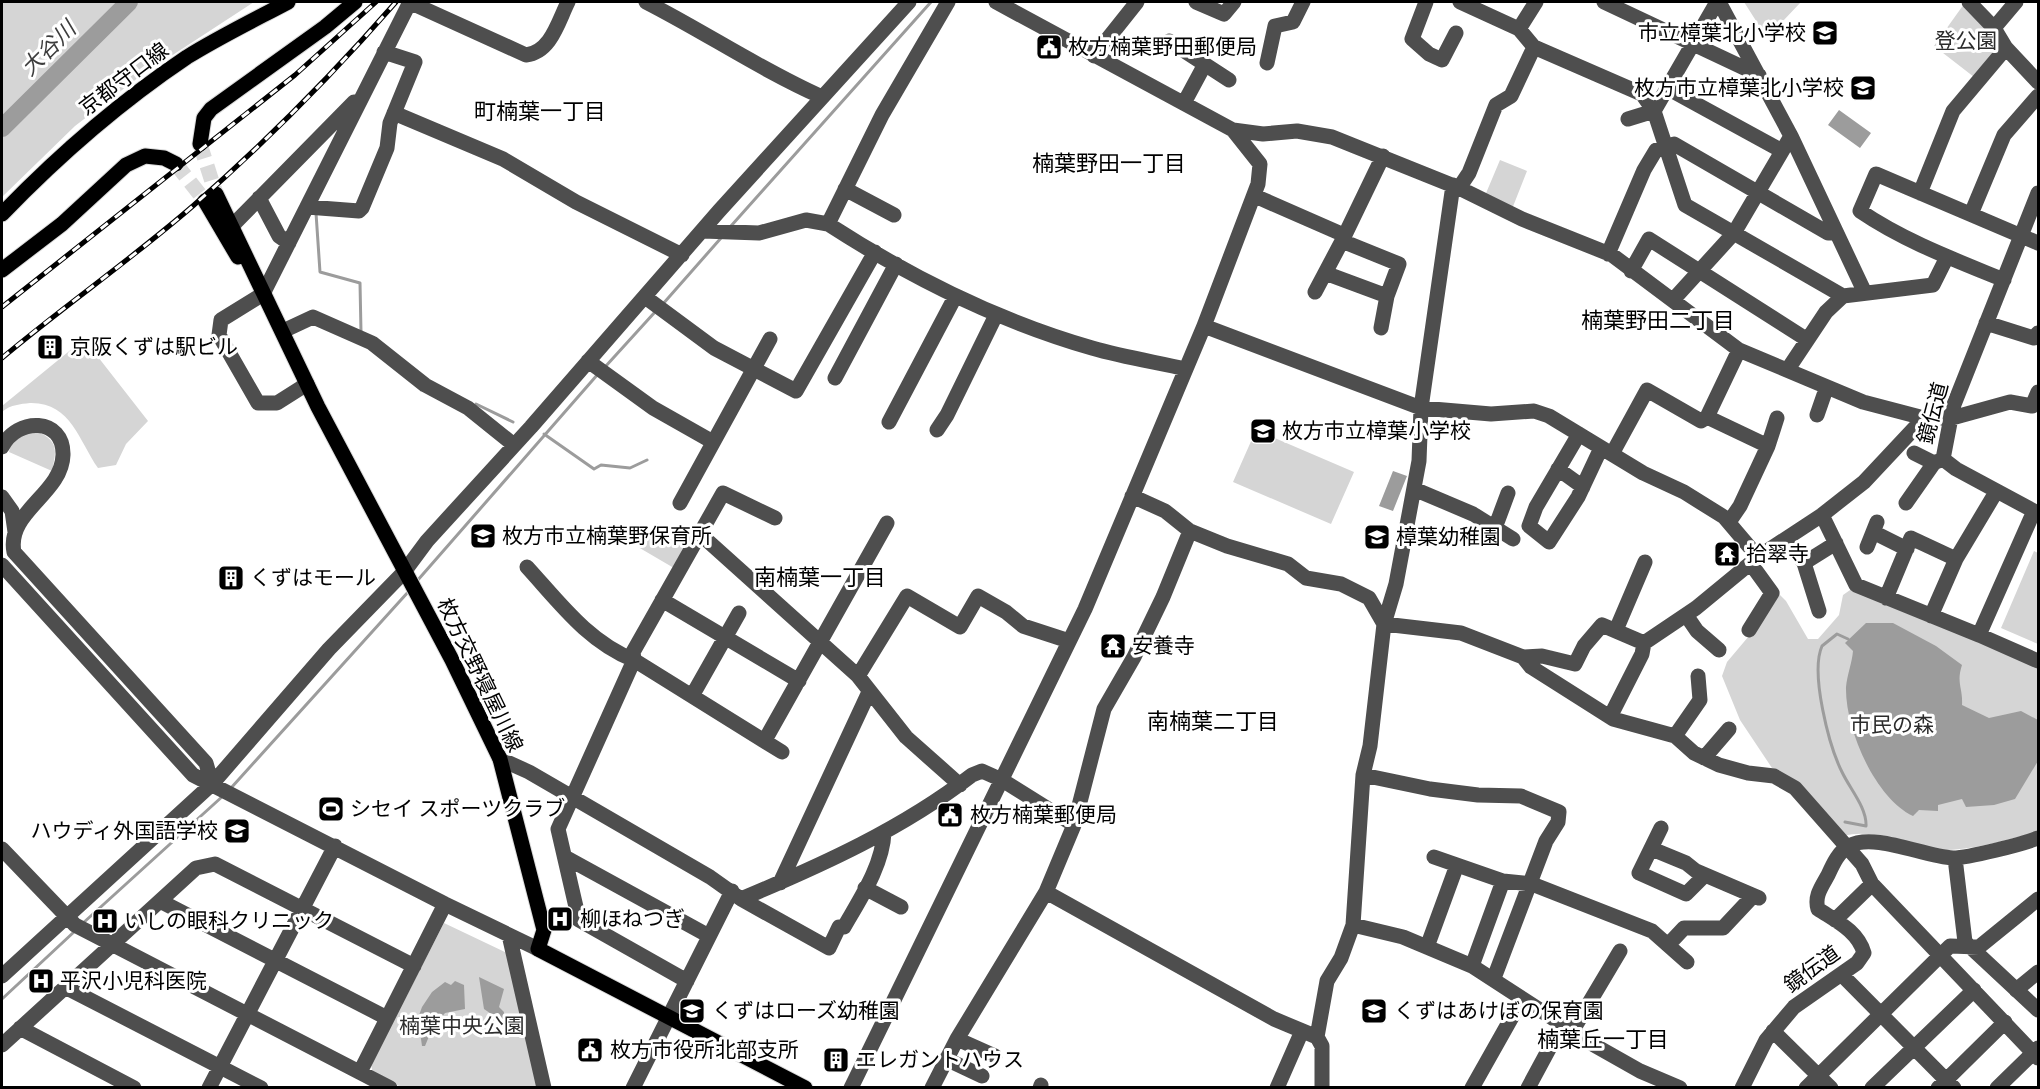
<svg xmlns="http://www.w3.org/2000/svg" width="2040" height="1089" font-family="'PT Sans','Noto Sans JP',sans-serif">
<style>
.green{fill:#d5d5d5}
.water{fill:#9c9c9c}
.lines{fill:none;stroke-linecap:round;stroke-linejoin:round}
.stream{stroke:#9c9c9c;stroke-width:3}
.river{stroke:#9c9c9c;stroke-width:18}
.major-tunnel{stroke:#d9d9d9;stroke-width:15;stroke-dasharray:15 8;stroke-linecap:butt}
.major-casing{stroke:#dbdbdb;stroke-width:17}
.minor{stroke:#4e4e4e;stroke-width:15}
.major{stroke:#000;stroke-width:15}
.rail-casing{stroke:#000;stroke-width:5}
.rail{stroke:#fff;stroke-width:3;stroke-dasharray:9;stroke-linecap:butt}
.labels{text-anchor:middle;stroke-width:6;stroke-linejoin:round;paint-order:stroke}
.poi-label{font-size:21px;fill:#000;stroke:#fff;text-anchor:start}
.park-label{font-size:21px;fill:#2c2c2c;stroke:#fff}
.street-label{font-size:21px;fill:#000;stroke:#fff}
.water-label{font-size:22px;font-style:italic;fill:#3d3d3d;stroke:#fff}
.neighbourhood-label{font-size:22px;fill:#000;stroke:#fff}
</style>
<rect width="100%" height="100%" fill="#fff"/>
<!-- green -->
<path class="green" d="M2 2H254L139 77 75 126 2 197Z
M1744 2H1801L1767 38Z
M1964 4 1995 40 1997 48 1974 77 1934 46Z
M1500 160 1527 171 1512 209 1484 198Z
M84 339 148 421 126 444 116 465 98 468C79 441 71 402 30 403 20 404 11 405 3 411L2 410V406Z
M35 430C58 441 57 448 52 471L9 452 12 440Z
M1256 430 1354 472 1331 524 1233 482Z
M657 523 672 535 697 539 679 571 638 547Z
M2034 551 2038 553V644L2001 628Z
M1853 588 2038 668V832C2004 840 1969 852 1933 850 1900 848 1879 827 1843 836L1795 782 1772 768 1740 720 1722 676 1727 662 1754 630 1778 593 1786 601 1808 639H1818L1839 615 1843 595Z
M444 923 507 953 541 1087H401L373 1073 371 1065Z"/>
<!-- water -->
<path class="water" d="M1839 110 1871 133 1860 148 1828 125Z
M1393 471 1407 476 1393 511 1379 506Z
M1866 623H1893L1936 646 1962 665C1956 683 1963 688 1962 705L1989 718 2021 711 2038 720V761L2015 799 1994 805 1966 807 1962 799 1938 805V811L1919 810 1913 816C1875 798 1845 729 1846 687 1847 675 1852 663 1853 651L1845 643Z
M479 977 504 989 499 1007 504 1012 503 1022 484 1009Z
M455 981 464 985 465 1009 445 1013 432 1029 425 1046H422L418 1018 422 1007 432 992 445 982 451 985Z"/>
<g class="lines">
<!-- stream -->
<path class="stream" d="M316 213 320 272 360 283 361 332
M731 226 931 2
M662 305 721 238
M605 367 655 312
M476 404 513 422
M544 434 594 469 601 465 630 468 647 460
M417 581 598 374
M231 788 409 591
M1845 822 1866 826C1867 808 1850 789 1842 772 1829 746 1810 673 1822 646L1837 634 1848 639
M82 924 224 795
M2 999 75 931"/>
<!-- river -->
<path class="river" d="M2 128 129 2"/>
<!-- major-tunnel -->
<path class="major-tunnel" d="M200 144 216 194
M176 164 205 201"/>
<defs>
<path id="major" d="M200 144 204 118 211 109 325 27 355 2
M216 194 318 407 452 660 500 759 544 930 538 949 805 1088
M205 201 238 257
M2 214C58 156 120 102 187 57 219 37 254 20 288 2
M2 270 62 224 126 165 145 156 164 158 176 164"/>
</defs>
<!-- major casing -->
<use href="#major" class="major-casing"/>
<!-- minor -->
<path class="minor" d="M409 2 526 55C551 52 558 22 568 2
M646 2C705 32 761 70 822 97
M996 2 1233 130 1263 134 1297 131 1332 137 1459 188 1522 219 1612 255 1739 350 1863 402 1924 418H1952L2010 402 2032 406 2038 392
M1196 2 1224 14 1234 2
M1426 2 1412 39 1429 54 1442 60 1456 33
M1604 2 1759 75
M1719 2 1791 136 1865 293
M1969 2 1994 28 2006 48 2038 82
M1994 28 2016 2
M1519 29 1536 2
M1169 41 1229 80
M1534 47 1642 94 1654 111 1685 205 1843 296
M1094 56 1137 2
M1267 63 1275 26 1293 22 1303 2
M1667 88 1782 151
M1184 103 1205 64
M394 113 503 159 576 202 682 255
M1628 119 1654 111 1717 2
M1459 188 1469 173 1496 105 1511 96 1534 47 1519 29 1460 2
M845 189 894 215
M1920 193 1953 111 2006 48
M2038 193 1953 407 1943 459 1956 469 2034 511 1979 635 2038 661
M1255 196 1344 235
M259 198 279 236 289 243
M307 207 359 211 362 208 387 148 390 123 415 62 384 52
M1971 214 2004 135 2038 96
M828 224 882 115 948 2
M232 226 354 102H359
M703 231 759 233 806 220 828 224C910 277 998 321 1092 348 1123 357 1155 362 1186 369
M1608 254 1644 170 1656 150 1674 144 1828 233H1836
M1631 271 1649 239 1806 339
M1325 273 1387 296
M2004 280C1955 260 1904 241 1860 211L1876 174 2038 243
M1315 292 1342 241
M645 297 714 348 796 391 875 252
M1673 300 1734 233 1791 136
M1986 323 2034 338 2038 333
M1204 326 1421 408 1491 414 1534 411 1549 416 1643 473 1684 492 1724 517 1758 557
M1381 328 1387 296 1399 264 1342 241 1383 156
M283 331 313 317 372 343 425 385 468 408 514 445
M588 361 653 408 713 442
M1788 369 1826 312 1843 296 1933 285 1947 257
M835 378 896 264
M307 384 277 403H258L219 335 221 320 263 294 410 2
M1817 415 1826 389
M1707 417 1739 350
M889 422 955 297
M937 430 947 415 996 315
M1579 434 1536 507 1529 526 1549 542 1578 497 1601 448
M1768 446 1777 418
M2 447C17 417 64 417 63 455 62 494 6 512 14 552L206 763 212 784
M1914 453 1934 463 1943 459
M1612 454 1647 390 1701 421 1707 417 1768 446 1740 506 1729 522
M1558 469 1583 487
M1414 489 1473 514 1513 539
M1132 496 1165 511 1190 531 1227 546 1288 564 1306 578 1341 584 1369 598 1384 624
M2 497 12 511 15 532
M680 503 770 339
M1906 503 1934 463
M1822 515 1856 585 1979 635
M1495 528 1508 493
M1873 532 1907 549
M700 534 858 676 906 737 960 785
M1786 539 1804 563 1819 611
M1867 547 1877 522
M1804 563 1836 543
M2 565 193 775 445 904 538 949
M527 567C559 602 588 642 634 660L782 752
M1886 598 1911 538 1956 559
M662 600 799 681
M1686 615 1697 631 1719 650
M1931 616 1956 559 1996 492
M1384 624 1461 633 1523 657 1542 656 1575 664 1584 646 1602 625 1644 643 1696 608 1758 557 1822 515 1864 482 1924 418
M1616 630 1645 562
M1749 630 1772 593 1751 564
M1523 657 1531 667 1613 719 1675 736 1694 753 1719 765 1748 773 1774 776 1795 788 1862 864 1872 884 2038 1058
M858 676 907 596 960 627 978 596 1006 612 1023 626 1069 641
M692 696 739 613
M1610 717 1642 654 1644 643
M1675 736 1700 700 1698 676
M765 740 887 523
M1704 758 1729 729
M500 759 529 772 710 877 741 899C822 865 902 829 972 775L982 771 1002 780 1074 825
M1363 775 1430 789 1478 795 1521 796 1559 812 1558 822 1546 841 1494 978
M1661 828 1639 873 1686 894 1705 875
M2 849 75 925 390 1088
M1652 849 1686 863 1696 871 1759 898
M565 857 709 936
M1434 857 1503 881 1532 884 1652 931 1687 962
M1955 858 1965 942 2038 1010
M780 883 869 692
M865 888 901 907
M1046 892 1274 1019 1317 1037
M741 899 829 948 839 927H844C860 899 883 865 884 832
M160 901 387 1018
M1835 920 1872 884
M1353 925 1403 937 1472 966 1594 1045 1640 1071 1680 1088
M509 935 544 1088
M1668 945 1684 928H1723L1753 896
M1427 947 1457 865
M1472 966 1503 881
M1842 975 1954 1088
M2 976 212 784 329 649 404 572 427 541 531 427 719 211 909 2
M687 981 579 920 558 829 634 660 633 652 723 493 775 518
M67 988 261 1088
M2016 990 2038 972
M20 1028 134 1088
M1573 1030 1620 951
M1773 1031 1831 1088
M957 1039 995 1056
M2 1045 196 868 215 864 414 966
M946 1059 982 1076
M360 1072 445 904
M209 1088 335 846
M633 1088 732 891
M851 1088 1085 609 1204 326 1258 184 1260 164 1233 130
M932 1088 957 1039 1046 892 1074 825 1104 709 1134 657 1163 597 1190 531
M1040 1088 1041 1085
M1277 1088 1302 1031
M1322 1088V1046L1317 1037 1327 981 1341 958 1353 925 1363 775 1370 746 1384 624 1396 584 1419 461 1421 408 1453 185
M1472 1088 1521 1001
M1528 1088 1563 1023
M1742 1088 1766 1040 1794 1007 1857 963 1864 953C1858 931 1836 921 1818 909 1814 896 1822 886 1828 875 1833 864 1839 851 1849 846 1874 832 1925 857 1953 858 1968 858 2023 844 2038 838
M1806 1088 1950 946 1979 947 2038 899
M1872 1088 1974 990
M1938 1088 2005 1022
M1997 1088 2038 1048"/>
<!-- major -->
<use href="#major" class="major"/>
<defs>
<path id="rail" d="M2 307 295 75 376 2
M2 358C65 305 132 259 194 205 267 141 333 74 396 2"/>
</defs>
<!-- rail casing -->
<use href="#rail" class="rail-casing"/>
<!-- rail -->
<use href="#rail" class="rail"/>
</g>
<!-- icons -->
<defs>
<symbol id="school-square" viewBox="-11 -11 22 22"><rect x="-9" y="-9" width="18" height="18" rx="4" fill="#000" stroke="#fff"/><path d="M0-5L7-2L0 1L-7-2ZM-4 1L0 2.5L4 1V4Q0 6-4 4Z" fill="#fff"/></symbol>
<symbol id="civic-square" viewBox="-11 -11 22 22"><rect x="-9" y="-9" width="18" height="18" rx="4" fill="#000" stroke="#fff"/><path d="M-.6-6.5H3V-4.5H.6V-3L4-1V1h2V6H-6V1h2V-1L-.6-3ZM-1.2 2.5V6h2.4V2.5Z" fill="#fff"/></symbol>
<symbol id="building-square" viewBox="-11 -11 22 22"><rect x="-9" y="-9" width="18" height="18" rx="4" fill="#000" stroke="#fff"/><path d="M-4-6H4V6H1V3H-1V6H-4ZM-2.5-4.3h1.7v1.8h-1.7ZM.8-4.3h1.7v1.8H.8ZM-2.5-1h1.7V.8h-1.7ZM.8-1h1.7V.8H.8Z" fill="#fff"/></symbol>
<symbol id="temple-square" viewBox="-11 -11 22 22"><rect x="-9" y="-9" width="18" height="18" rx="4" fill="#000" stroke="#fff"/><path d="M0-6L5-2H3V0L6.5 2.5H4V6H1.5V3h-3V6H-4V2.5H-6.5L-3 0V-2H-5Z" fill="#fff"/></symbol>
<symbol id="stadium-square" viewBox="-11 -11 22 22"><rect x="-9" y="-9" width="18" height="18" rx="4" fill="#000" stroke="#fff"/><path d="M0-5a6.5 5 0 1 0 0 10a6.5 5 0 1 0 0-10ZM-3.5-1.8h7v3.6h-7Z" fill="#fff"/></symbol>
<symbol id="hospital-square" viewBox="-11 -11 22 22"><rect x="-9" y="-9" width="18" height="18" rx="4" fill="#000" stroke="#fff"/><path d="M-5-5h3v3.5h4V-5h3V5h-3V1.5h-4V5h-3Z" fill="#fff"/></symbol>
</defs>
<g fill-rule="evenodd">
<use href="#school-square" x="1810" y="18" width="30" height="30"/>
<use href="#civic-square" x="1034" y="32" width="30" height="30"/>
<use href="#school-square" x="1848" y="73" width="30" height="30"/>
<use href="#building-square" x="35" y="332" width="30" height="30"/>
<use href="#school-square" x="1248" y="416" width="30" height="30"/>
<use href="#school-square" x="468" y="521" width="30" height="30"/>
<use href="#school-square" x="1362" y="522" width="30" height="30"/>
<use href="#temple-square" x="1712" y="539" width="30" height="30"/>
<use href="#building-square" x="216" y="563" width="30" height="30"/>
<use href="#temple-square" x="1098" y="631" width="30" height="30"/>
<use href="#stadium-square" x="316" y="794" width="30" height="30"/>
<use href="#civic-square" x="935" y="800" width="30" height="30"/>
<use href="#school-square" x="222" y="816" width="30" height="30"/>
<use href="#hospital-square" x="545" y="904" width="30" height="30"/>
<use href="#hospital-square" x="90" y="906" width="30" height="30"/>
<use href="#hospital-square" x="26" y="966" width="30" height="30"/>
<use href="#school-square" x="677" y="996" width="30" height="30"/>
<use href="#school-square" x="1359" y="996" width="30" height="30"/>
<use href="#civic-square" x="575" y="1035" width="30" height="30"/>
<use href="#building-square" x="821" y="1045" width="30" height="30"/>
</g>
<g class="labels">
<!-- poi labels -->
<g class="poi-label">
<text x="1806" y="40" text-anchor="end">市立樟葉北小学校</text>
<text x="1068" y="54">枚方楠葉野田郵便局</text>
<text x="1844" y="95" text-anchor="end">枚方市立樟葉北小学校</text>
<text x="70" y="354">京阪くずは駅ビル</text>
<text x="1282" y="438">枚方市立樟葉小学校</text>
<text x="502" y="543">枚方市立楠葉野保育所</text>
<text x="1396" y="544">樟葉幼稚園</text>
<text x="1746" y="561">拾翠寺</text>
<text x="250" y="585">くずはモール</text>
<text x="1132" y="653">安養寺</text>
<text x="350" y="816">シセイ スポーツクラブ</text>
<text x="970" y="822">枚方楠葉郵便局</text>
<text x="218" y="838" text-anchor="end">ハウディ外国語学校</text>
<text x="580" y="926">柳ほねつぎ</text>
<text x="124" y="928">いしの眼科クリニック</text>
<text x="60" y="988">平沢小児科医院</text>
<text x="712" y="1018">くずはローズ幼稚園</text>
<text x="1394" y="1018">くずはあけぼの保育園</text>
<text x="610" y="1057">枚方市役所北部支所</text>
<text x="856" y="1067">エレガントハウス</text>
</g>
<!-- park labels -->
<g class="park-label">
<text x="1966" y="48">登公園</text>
<text x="1892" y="732">市民の森</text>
<text x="462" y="1033">楠葉中央公園</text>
</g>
<!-- street labels -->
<g class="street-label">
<text transform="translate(124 79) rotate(-37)" y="7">京都守口線</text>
<text transform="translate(1933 413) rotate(-75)" y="7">鏡伝道</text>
<text transform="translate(480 675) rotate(64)" y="7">枚方交野寝屋川線</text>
<text transform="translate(1812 969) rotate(-36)" y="7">鏡伝道</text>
</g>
<!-- water labels -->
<g class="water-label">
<text transform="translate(48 48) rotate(-45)" y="8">大谷川</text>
</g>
<!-- neighbourhood labels -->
<g class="neighbourhood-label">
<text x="540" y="119">町楠葉一丁目</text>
<text x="1109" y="171">楠葉野田一丁目</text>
<text x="1658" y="328">楠葉野田二丁目</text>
<text x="820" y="585">南楠葉一丁目</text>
<text x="1213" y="729">南楠葉二丁目</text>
<text x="1603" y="1047">楠葉丘一丁目</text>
</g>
</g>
<!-- border -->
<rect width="2040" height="1089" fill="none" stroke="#000000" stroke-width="6"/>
</svg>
